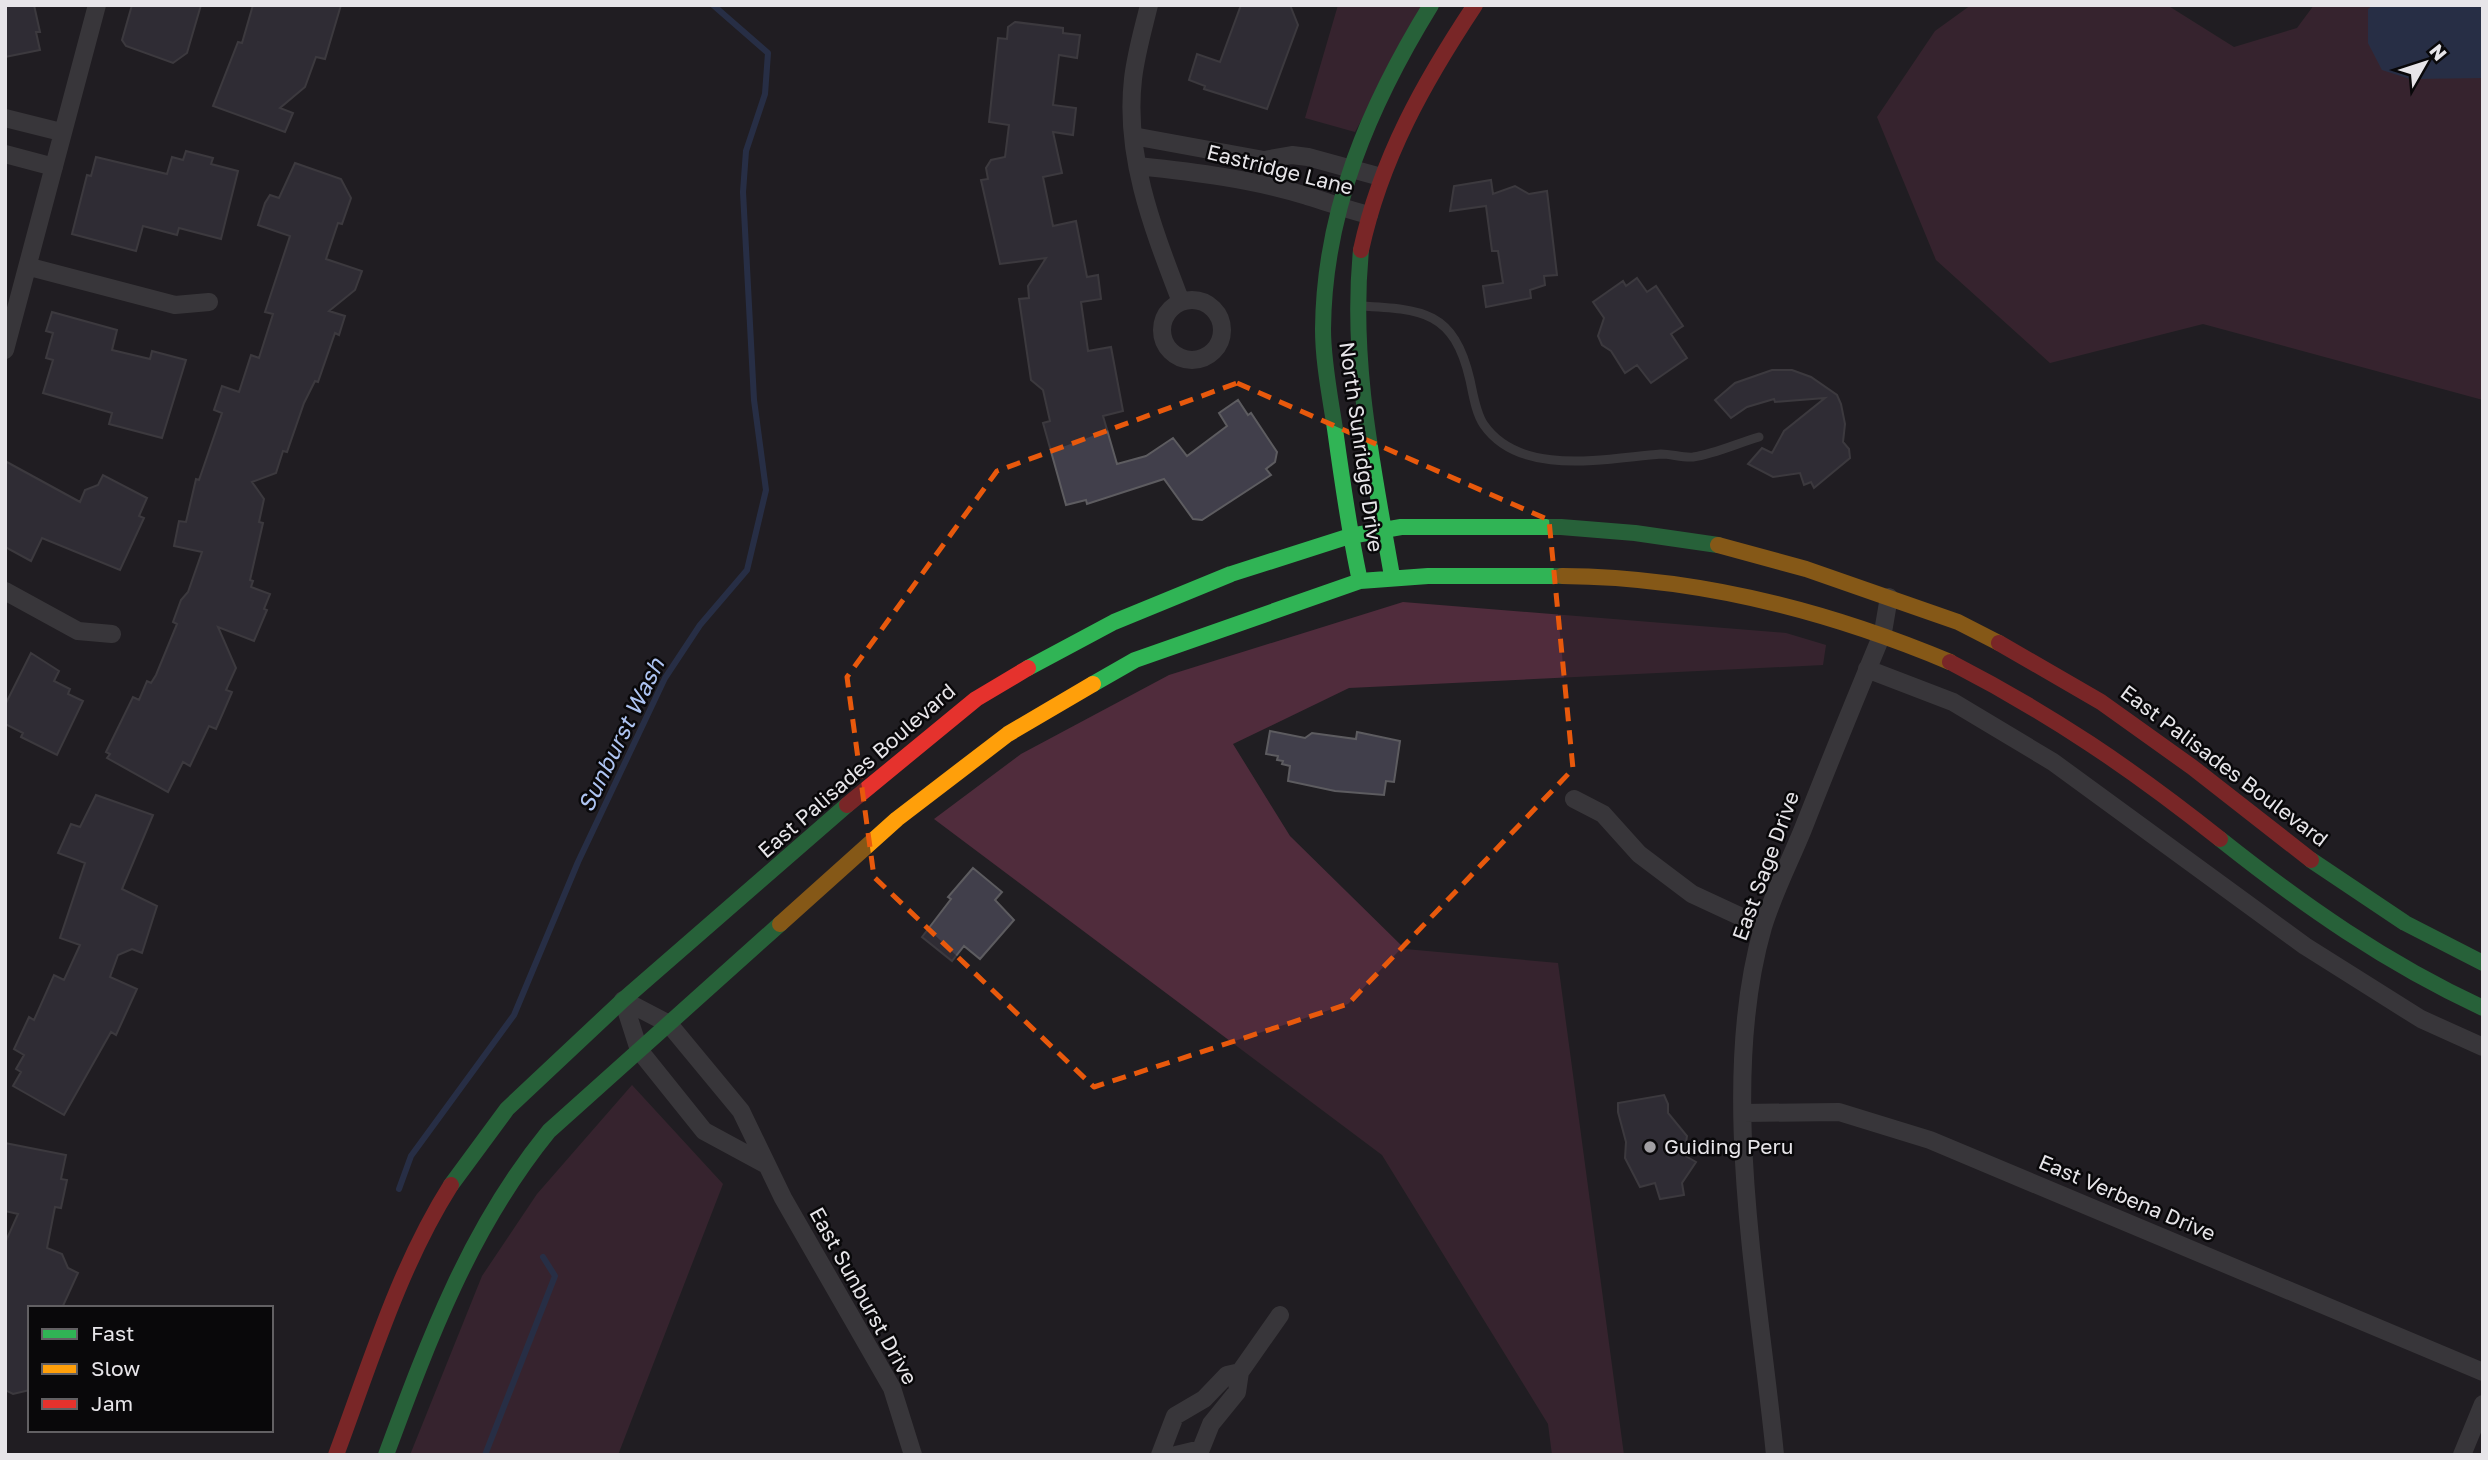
<svg xmlns="http://www.w3.org/2000/svg" width="2488" height="1460" font-family="'Golos Text',sans-serif">
<style>
.green{fill:#502c3c}
.water{fill:#304470}
.lines{fill:none;stroke-linecap:round;stroke-linejoin:round}
.stream{stroke:#304470;stroke-width:6}
.building{fill:#413f4b;stroke:#5d5c60;stroke-width:2}
.lane{stroke:#565657;stroke-width:9}
.street{stroke:#565657;stroke-width:18}
.fast{stroke:#30b455;stroke-width:16}
.slow{stroke:#ff9f0a;stroke-width:16}
.jam{stroke:#e5322d;stroke-width:16}
.marked{fill:none;stroke:#e8590c;stroke-width:5;stroke-dasharray:14 9;stroke-linejoin:round}
.poi-dot{fill:#a19fa3;stroke:#09080a;stroke-width:2.5}
.labels{text-anchor:middle;stroke-width:5;stroke-linejoin:round;paint-order:stroke}
.street-label{font-size:21px;fill:#e7e5e9;stroke:#09080a}
.poi-label{font-size:21px;fill:#e7e5e9;stroke:#09080a;text-anchor:start}
.water-label{font-size:23px;font-style:italic;fill:#aec4f2;stroke:#09080a}
</style>
<rect width="100%" height="100%" fill="#201e22"/>
<!-- green -->
<path class="green" d="M1338 5H1423L1355 132 1305 118Z
M1971 5H2167L2234 47 2297 28 2314 5H2483V400L2203 324 2050 363 1936 260 1877 117 1935 31Z
M1403 602 1786 633 1826 645 1823 665 1349 688 1233 744 1290 836 1405 949 1558 963 1624 1455H1552L1548 1424 1382 1155 934 819 1021 754 1169 675Z
M632 1085 723 1184 618 1455H410L482 1276 537 1194Z"/>
<!-- water -->
<path class="water" d="M2373 5H2483V78L2410 79 2382 70 2368 43V9Z"/>
<g class="lines">
<!-- stream -->
<path class="stream" d="M399 1189 411 1156 514 1015 578 862 665 678 700 625 747 570 766 490 754 400 743 192 746 151 765 94 768 53 713 5
M485 1455 555 1276 543 1257"/>
</g>
<!-- building -->
<path class="building" d="M5 5H34L40 32H36L40 50 5 57Z
M132 5H201L187 53 173 63 126 46 122 40Z
M253 5H341L325 59 316 57 305 87 280 108 293 113 285 132 213 106 238 42 242 43Z
M1241 5H1290L1298 25 1267 109 1204 89 1205 86 1189 80 1197 54 1220 62Z
M1015 22 1063 28V33L1080 35 1077 58 1059 55 1053 105 1076 108 1073 135 1053 132 1062 173 1043 177 1053 226 1076 221 1087 277 1098 275 1101 299 1081 302 1088 351 1111 347 1123 411 1103 416 1117 464 1146 456 1173 438 1187 456 1227 426 1219 413 1238 400 1248 415 1251 413 1277 452 1275 462 1266 469 1271 475 1202 520 1193 519 1164 479 1087 504 1086 500 1066 505 1043 423 1050 421 1043 390 1031 380 1019 299 1029 298 1028 286 1046 258 1000 264 981 180 988 179 986 168 991 160 1005 157 1009 125 989 122 998 38 1007 39 1008 27Z
M186 151 213 158 211 164 238 171 221 239 179 228 177 235 143 226 136 251 72 234 87 175 91 176 96 157 167 174 172 157 183 160Z
M295 163 341 179 351 198 342 224 338 223 326 259 362 271 355 290 329 311 345 316 339 335 335 333 318 382 315 381 304 403 287 452 283 451 276 473 252 482 264 499 259 522 263 523 250 580 253 581 251 587 270 594 264 609 267 610 254 641 218 627 236 668 226 690 232 692 216 729 209 726 190 766 183 762 168 792 107 758 110 754 106 752 133 697 139 700 147 681 151 683 156 675 177 624 173 622 181 600 188 592 202 552 174 546 179 521 186 522 196 479 199 480 222 413 214 410 222 386 239 392 251 355 259 358 273 314 265 312 290 236 258 225 265 203 270 195 279 198Z
M1491 180 1493 194 1515 186 1529 194 1547 191 1557 275 1544 276 1545 285 1530 290 1531 298 1486 307 1483 286 1503 283 1498 251H1492L1486 206 1450 211 1454 186Z
M1637 278 1647 292 1656 286 1683 326 1671 334 1687 358 1651 383 1637 365 1625 373 1611 351 1602 345 1598 336 1604 318 1593 302 1623 281 1626 286Z
M52 312 117 330 112 350 150 359 152 351 186 360 162 438 109 424 112 413 43 393 53 360 46 358 53 333 46 331Z
M1772 370H1792L1811 377 1837 395 1841 404 1845 424 1843 442 1849 449 1850 458 1814 488 1811 482 1804 485 1800 473 1773 477 1748 464 1762 448 1772 453 1784 431 1825 398 1775 402 1774 399 1747 407 1731 418 1715 400 1735 383Z
M5 461 80 502 85 490 98 485 103 475 147 498 139 516 144 518 120 570 42 538 31 561 5 547Z
M31 653 59 671 54 681 70 689 68 694 83 701 57 755 21 737 23 733 5 724V705Z
M1270 731 1305 738 1312 733 1356 739 1357 732 1400 741 1394 782 1386 781 1384 795 1335 791 1288 781 1290 766 1282 764 1283 761 1277 760 1278 756 1266 754Z
M96 795 153 815 122 889 157 906 142 953 132 949 118 955 110 977 137 989 116 1035 111 1032 64 1115 13 1086 21 1072 16 1069 24 1055 14 1049 29 1017 34 1020 54 975 64 980 80 945 60 938 85 863 58 853 71 824 80 827Z
M973 868 1002 892 995 900 1014 920 980 959 964 946 952 961 922 937 951 899 948 897Z
M1664 1095 1668 1104V1113L1687 1136 1684 1155 1696 1162 1682 1183 1684 1195 1660 1199 1655 1183 1640 1187 1625 1158 1626 1142 1618 1112V1103Z
M5 1143 66 1155 61 1179 67 1180 61 1208 55 1207 47 1248 62 1254 68 1268 78 1273 62 1308H30V1390L13 1394 5 1390V1243L18 1214 5 1211Z"/>
<g class="lines">
<!-- lane -->
<path class="lane" d="M1359 306C1423 309 1454 311 1470 380 1473 394 1476 414 1484 425 1521 478 1607 458 1661 454 1671 454 1683 458 1693 457 1715 454 1738 443 1759 437"/>
<!-- street -->
<path class="street" d="M1149 5C1143 30 1136 53 1133 79 1124 157 1154 231 1181 302
M5 118 61 132
M1133 136 1264 160 1292 155 1308 157 1381 177
M5 154 54 167
M1138 166C1194 172 1253 179 1307 196 1328 202 1347 210 1369 215
M30 267 175 305 209 302
M1162 330a30 30 0 1 1 60 0a30 30 0 1 1-60 0Z
M5 350 97 5
M5 591 78 631 112 634
M1867 669 1953 702 2053 762 2305 946 2421 1019 2483 1047
M1574 799 1603 814 1639 854 1692 894 1763 927
M623 1000 669 1024 741 1111 783 1198 892 1388 913 1455
M623 1000 639 1050 704 1131 765 1164
M1743 1113 1839 1112 1930 1140 2483 1372
M1160 1455 1175 1416 1204 1399 1227 1375 1240 1372
M1176 1455 1201 1449 1211 1424 1237 1392 1240 1372 1280 1315
M1775 1455C1759 1291 1717 1086 1763 927 1773 894 1790 861 1803 829 1829 763 1856 697 1883 632L1889 597
M2462 1455 2483 1404"/>
<!-- fast -->
<path class="fast" d="M1361 250C1350 361 1373 467 1392 576
M1360 581C1349 531 1342 480 1335 429 1330 396 1323 362 1323 329 1324 210 1370 104 1431 5
M1028 668 1114 622 1231 574 1350 536 1401 527H1561L1635 533 1718 545
M1093 684 1135 660 1360 581 1428 576H1562
M2220 839C2303 905 2386 963 2483 1008
M2311 860 2405 923 2483 963
M451 1185 507 1109 623 1000 847 805
M386 1455C429 1339 470 1228 549 1131L780 924"/>
<!-- slow -->
<path class="slow" d="M1718 545 1806 569 1958 622 1999 643
M1562 576C1698 577 1826 610 1950 662
M780 924 897 819 1008 734 1093 684"/>
<!-- jam -->
<path class="jam" d="M1361 250C1381 158 1424 82 1475 5
M1999 643 2101 702 2192 767 2311 860
M1950 662C2051 714 2132 769 2220 839
M847 805 976 699 1028 668
M336 1455C370 1364 399 1267 451 1185"/>
</g>
<!-- marked area -->
<path d="M0 0H2488V1460H0ZM1237 383 1549 520 1573 769 1348 1004 1094 1087 874 877 847 677 997 471Z" fill="#201e22" fill-opacity=".55" fill-rule="evenodd"/>
<path class="marked" d="M1237 383 1549 520 1573 769 1348 1004 1094 1087 874 877 847 677 997 471Z"/>
<!-- markers -->
<circle class="poi-dot" cx="1650" cy="1147" r="7"/>
<g class="labels">
<!-- street labels -->
<g class="street-label">
<text transform="translate(1280 170) rotate(14)" y="7">Eastridge Lane</text>
<text transform="translate(1361 447) rotate(82)" y="7">North Sunridge Drive</text>
<text transform="translate(2224 766) rotate(37)" y="7">East Palisades Boulevard</text>
<text transform="translate(857 771) rotate(-41)" y="7">East Palisades Boulevard</text>
<text transform="translate(1766 866) rotate(-70)" y="7">East Sage Drive</text>
<text transform="translate(2127 1198) rotate(23)" y="7">East Verbena Drive</text>
<text transform="translate(863 1296) rotate(61)" y="7">East Sunburst Drive</text>
</g>
<!-- poi labels -->
<g class="poi-label">
<text x="1664" y="1154">Guiding Peru</text>
</g>
<!-- water labels -->
<g class="water-label">
<text transform="translate(621 735) rotate(-64)" y="8">Sunburst Wash</text>
</g>
</g>
<!-- border -->
<rect width="2488" height="1460" fill="none" stroke="#e7e5e9" stroke-width="14"/>
<!-- legend -->
<rect x="28" y="1306" width="245" height="126" fill="#09080a" stroke="#626063" stroke-width="2"/>
<rect x="42" y="1329" width="35" height="10" fill="#30b455" stroke="#626063" stroke-width="2"/>
<text x="91" y="1341" font-size="21" fill="#e7e5e9">Fast</text>
<rect x="42" y="1364" width="35" height="10" fill="#ff9f0a" stroke="#626063" stroke-width="2"/>
<text x="91" y="1376" font-size="21" fill="#e7e5e9">Slow</text>
<rect x="42" y="1399" width="35" height="10" fill="#e5322d" stroke="#626063" stroke-width="2"/>
<text x="91" y="1411" font-size="21" fill="#e7e5e9">Jam</text>
<!-- north arrow -->
<g transform="translate(2425 63) rotate(51)" stroke="#09080a" stroke-width="5" paint-order="stroke">
<path d="M0-5L12 26L0 18L-12 26Z" fill="#e7e5e9"/>
<text y="-10" font-size="19" font-weight="bold" text-anchor="middle" fill="#e7e5e9">N</text>
</g>
</svg>
